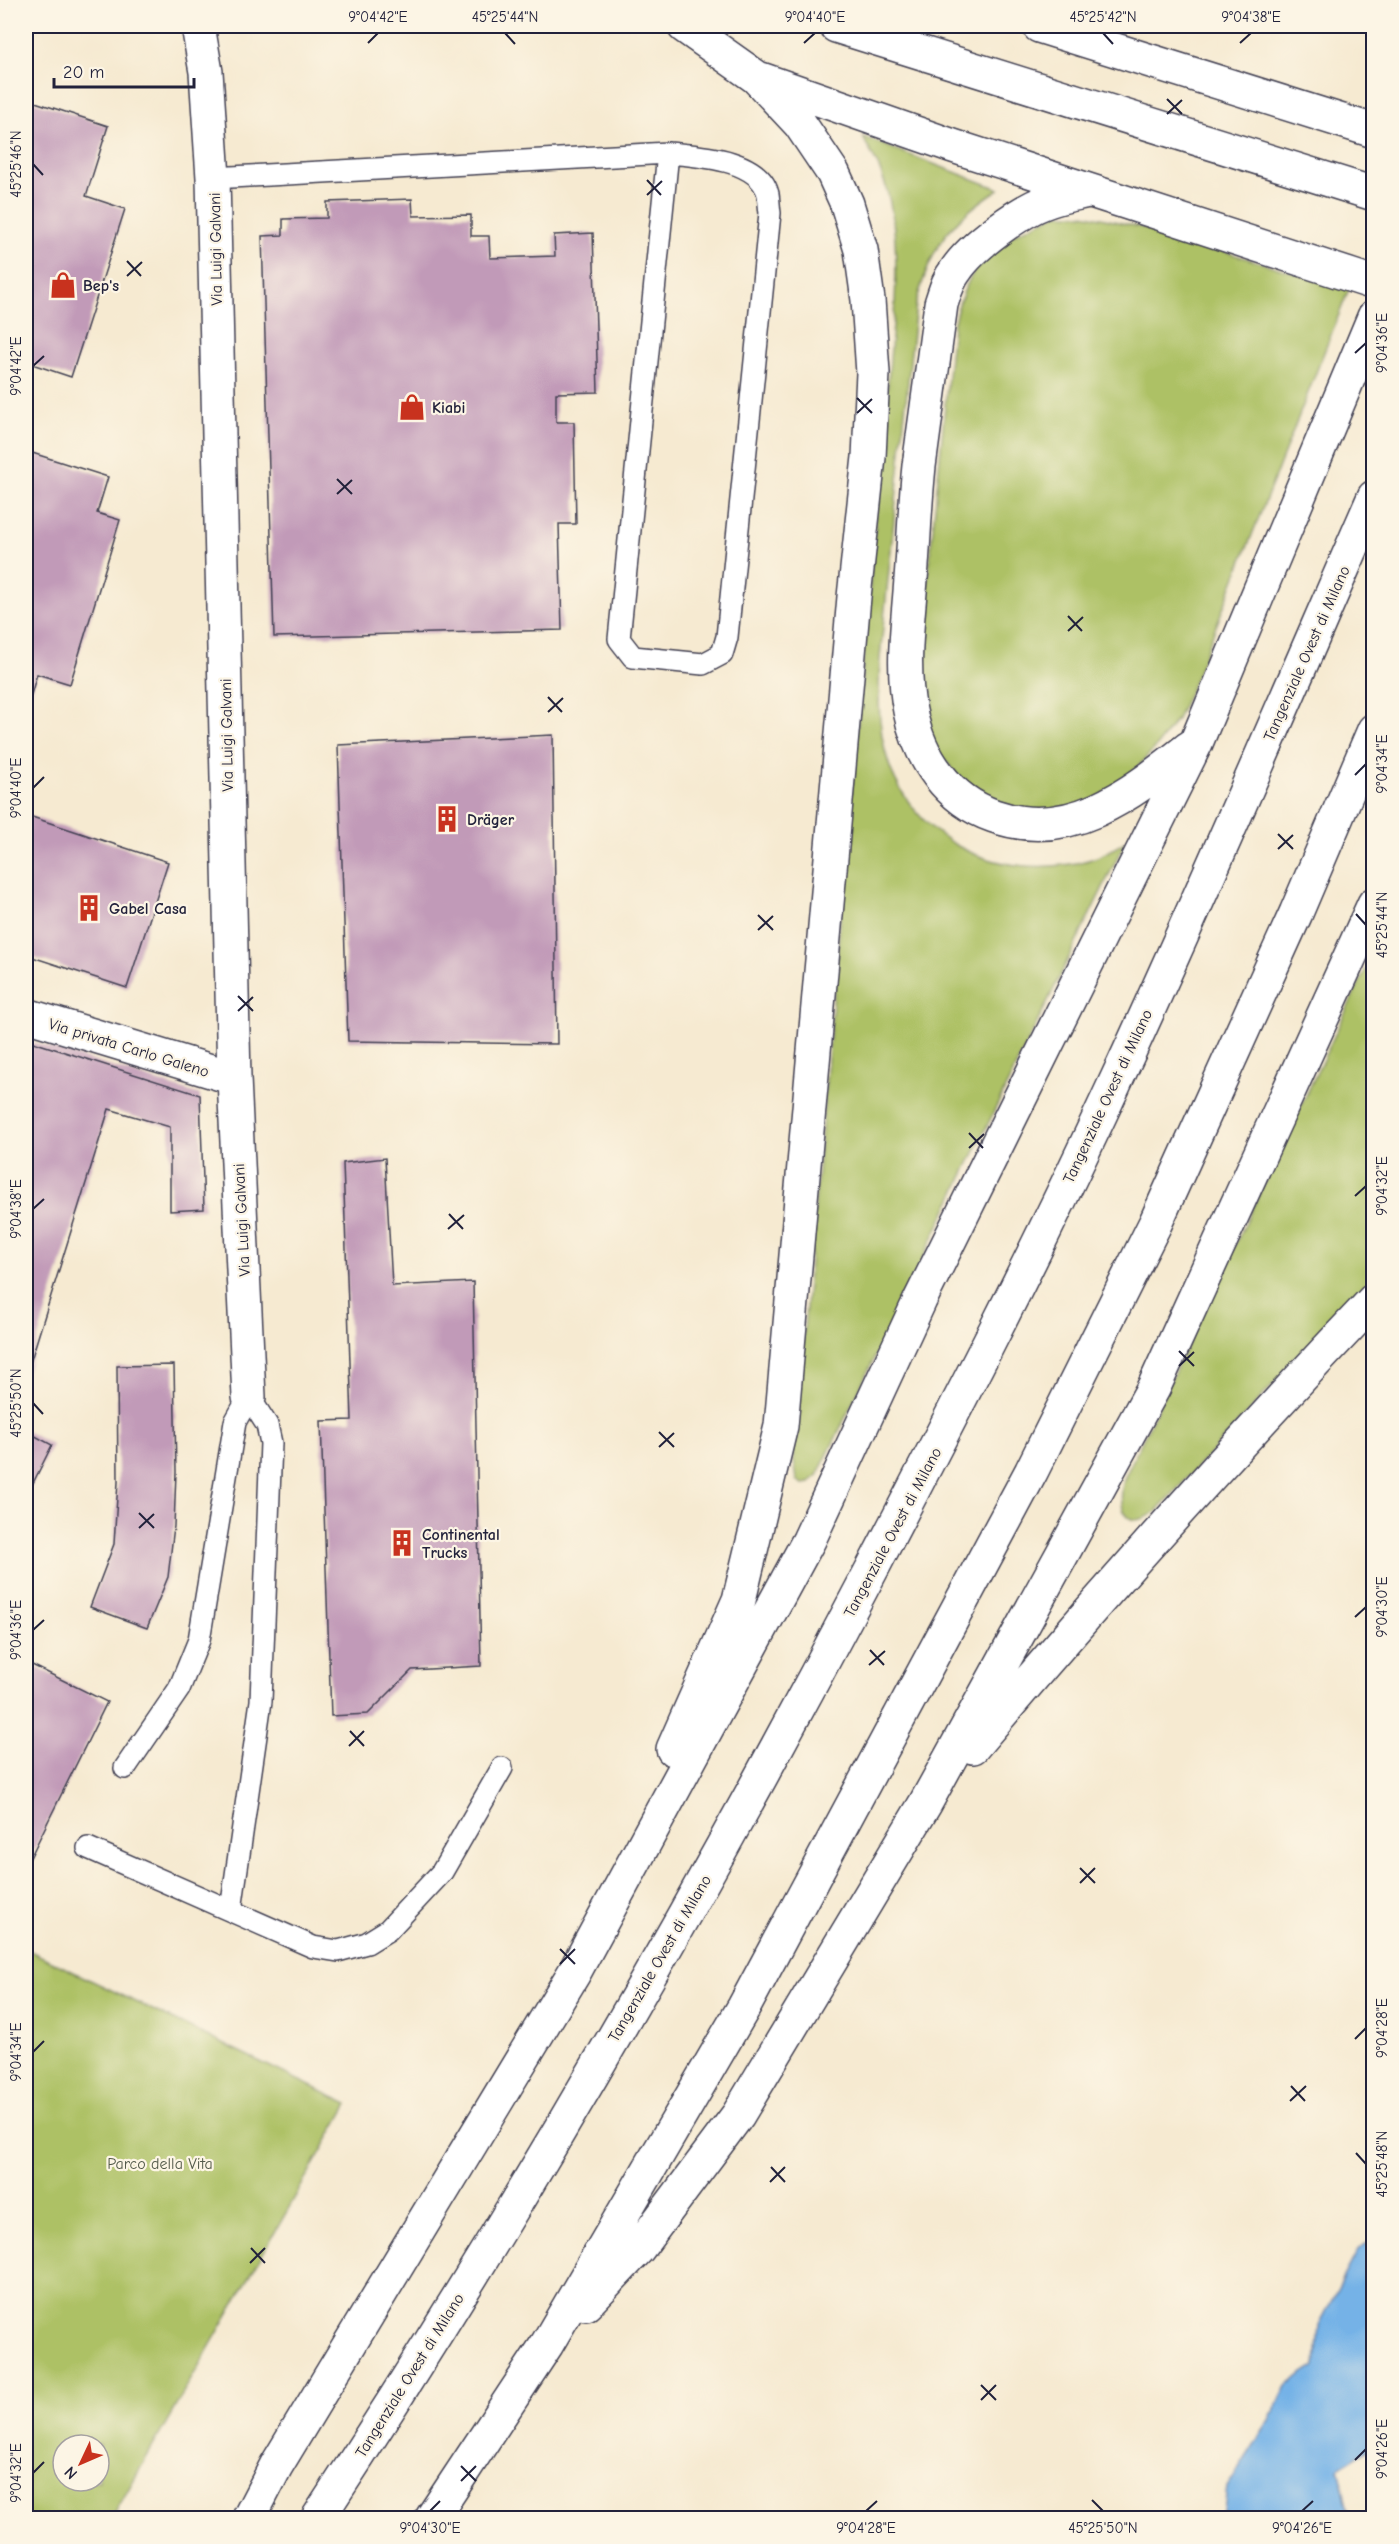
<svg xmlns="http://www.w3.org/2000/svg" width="1399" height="2544" font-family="'Comic Neue',sans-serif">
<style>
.green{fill:#adc165;stroke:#687250;stroke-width:1.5;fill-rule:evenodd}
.water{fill:#75b2e7;stroke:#4c6a91;stroke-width:1.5}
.building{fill:#c19ab8}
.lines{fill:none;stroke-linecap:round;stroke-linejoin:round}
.service-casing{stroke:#424052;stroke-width:24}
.minor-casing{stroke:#424052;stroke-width:36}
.primary-casing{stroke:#424052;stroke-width:36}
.motorway-casing{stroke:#424052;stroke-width:36}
.service{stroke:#fff;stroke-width:21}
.minor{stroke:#fff;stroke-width:33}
.primary{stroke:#fff;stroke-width:33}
.motorway{stroke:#fff;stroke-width:33}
.ticks{fill:none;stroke:#22223b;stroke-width:2}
.labels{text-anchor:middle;stroke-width:4.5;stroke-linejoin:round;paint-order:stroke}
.street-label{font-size:16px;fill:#22223b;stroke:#fcf5e5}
.poi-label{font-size:16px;font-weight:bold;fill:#22223b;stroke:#fcf5e5;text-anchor:start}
.park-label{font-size:16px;fill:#535a4a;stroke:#fcf5e5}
.neatline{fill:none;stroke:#22223b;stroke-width:2}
.ticks-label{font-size:15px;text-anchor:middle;fill:#22223b}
</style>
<rect width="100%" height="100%" fill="#fcf5e5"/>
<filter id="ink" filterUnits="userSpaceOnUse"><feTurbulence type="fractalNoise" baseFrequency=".0167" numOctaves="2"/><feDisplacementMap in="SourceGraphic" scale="12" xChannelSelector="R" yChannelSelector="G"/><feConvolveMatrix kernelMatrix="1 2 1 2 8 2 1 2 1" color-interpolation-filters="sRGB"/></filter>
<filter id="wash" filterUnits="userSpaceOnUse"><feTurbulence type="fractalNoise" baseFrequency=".008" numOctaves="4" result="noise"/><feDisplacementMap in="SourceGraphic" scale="24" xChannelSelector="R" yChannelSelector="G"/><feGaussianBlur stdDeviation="1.35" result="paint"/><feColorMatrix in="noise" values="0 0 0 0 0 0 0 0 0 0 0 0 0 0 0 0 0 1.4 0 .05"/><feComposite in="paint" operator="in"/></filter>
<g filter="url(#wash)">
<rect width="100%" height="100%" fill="#f6ead1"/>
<!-- green -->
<path class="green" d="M863 137 999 189C947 223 933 244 916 303L880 658C878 698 877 742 895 779 926 841 985 870 1052 866 1067 865 1083 863 1097 857 1107 853 1116 847 1125 842L818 1474 810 1483 803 1484 797 1480 793 1453 895 303C897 260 897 210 880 170 875 159 868 148 863 137Z
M1056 214H1084L1152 230 1349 289 1194 682 1177 719 1156 747 1133 772 1085 806 1026 811 993 800 964 783 933 746 917 689 953 326C960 295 972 265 997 245 1014 232 1038 224 1056 214Z
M1373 954V1276L1157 1511C1124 1535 1116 1505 1125 1477Z
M26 1949 348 2104 112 2518H26ZM63 2445H99V2481H63Z"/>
<!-- water -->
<path class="water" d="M1373 2238V2446L1338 2468 1349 2513 1345 2518H1223L1227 2487 1270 2420 1286 2385 1316 2365 1319 2325 1358 2250Z"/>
<g id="blocks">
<!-- building -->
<path class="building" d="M26 99 108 126 86 196 125 209 71 377 26 362Z
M412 199 413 216 471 215V236H489L490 258 555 256 554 235 593 233 598 392 556 393V422H574L576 524H559L562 630 274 637 262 236 283 235V219L327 218V202Z
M26 451 108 477 97 513 120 520 70 684 37 674 28 705 26 704Z
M553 735 557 1044 348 1041 338 745Z
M26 815 168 862 127 988 26 955Z
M33 1042 200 1095 204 1209 170 1211V1127L109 1109 26 1376V1067Z
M385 1158 392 1286 473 1282 481 1666 412 1670 368 1714 331 1716 321 1421 352 1420 343 1163Z
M174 1365 176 1472 174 1526 168 1577 147 1628 90 1607 114 1544 118 1482 117 1366Z
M26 1431 52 1445 26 1497Z
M26 1662 107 1702 26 1866Z"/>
</g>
</g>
<g filter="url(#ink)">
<use href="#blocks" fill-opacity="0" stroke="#424052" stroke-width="1.5"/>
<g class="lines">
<defs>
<path id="service" d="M213 178 668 153C698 156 759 158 768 194 769 200 769 207 770 213L727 637 722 654 703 664 633 657 619 639 668 153
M125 1768 179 1689 199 1640 235 1422 249 1397 267 1425 271 1443 261 1701 231 1910
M88 1848 313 1947 338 1951 367 1943 388 1930 442 1872 502 1768"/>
<path id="minor" d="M198 26 206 72 213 178 234 1078 249 1397
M26 1015 234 1078"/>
<path id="primary" d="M836 26 1374 194
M1039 26 1374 131"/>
<path id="motorway" d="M761 79 953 146 1374 283
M1089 191C1076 194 1061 196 1048 201 1021 210 972 246 956 270 948 280 945 292 941 304 934 358 926 412 919 466 915 504 914 542 911 579 908 623 901 667 910 711 919 757 948 800 994 816 1071 843 1132 793 1189 748
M973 1747C1102 1594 1236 1445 1374 1300
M673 1749 739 1600 781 1426 854 597 869 457 873 373 868 300 861 250 847 204 833 173 800 124 756 77 684 26
M586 2304 638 2249 738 2115 925 1804 1154 1387 1374 904
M249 2518 276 2466 574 1973 809 1540 920 1300 1196 743 1374 317
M318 2518C519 2211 703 1892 873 1567 956 1408 1039 1248 1114 1085 1204 891 1288 694 1374 497
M432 2518 547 2344 744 2007 1031 1472 1155 1224 1296 913 1374 730"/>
</defs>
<!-- service casing -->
<use href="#service" class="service-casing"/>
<!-- minor casing -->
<use href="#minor" class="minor-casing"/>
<!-- primary casing -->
<use href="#primary" class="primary-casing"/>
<!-- motorway casing -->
<use href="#motorway" class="motorway-casing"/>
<!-- service -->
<use href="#service" class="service"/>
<!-- minor -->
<use href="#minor" class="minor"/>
<!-- primary -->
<use href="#primary" class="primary"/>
<!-- motorway -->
<use href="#motorway" class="motorway"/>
</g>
</g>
<!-- ticks -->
<path class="ticks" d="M505 33 515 44M1103 33 1113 44M368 43 378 33M804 43 815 33M1240 43 1251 33M1167 99 1182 114M1167 114 1182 100M33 164 43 175M647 180 661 195M647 195 662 181M127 261 141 276M127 276 142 262M1355 353 1366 343M33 366 44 356M857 398 872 413M857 413 872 399M337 479 352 494M337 494 352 480M1068 616 1082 631M1068 631 1083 617M548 697 562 712M548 712 563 698M1355 775 1366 764M33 788 44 777M1278 834 1293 849M1278 849 1293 835M1356 914 1366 925M758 915 773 930M758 930 773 916M238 996 253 1011M238 1011 253 997M969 1133 983 1148M969 1148 984 1134M1355 1196 1366 1186M33 1209 44 1199M449 1214 463 1229M448 1229 464 1215M1179 1351 1194 1366M1179 1366 1194 1352M33 1403 43 1414M659 1432 674 1447M659 1447 674 1433M139 1513 154 1528M139 1528 154 1514M1355 1617 1366 1607M33 1630 44 1620M870 1650 884 1665M869 1665 885 1651M350 1731 364 1746M349 1746 364 1731M1080 1868 1095 1883M1080 1883 1095 1868M560 1949 575 1964M560 1964 575 1949M1355 2039 1366 2028M33 2052 44 2041M1291 2086 1305 2101M1290 2101 1306 2086M1356 2153 1366 2164M771 2167 785 2182M770 2182 785 2167M251 2248 265 2263M250 2263 265 2248M981 2385 996 2400M981 2400 996 2385M1355 2460 1366 2449M461 2466 476 2481M33 2473 44 2462M461 2481 476 2466M1092 2500 1103 2511M430 2511 440 2501M866 2511 877 2501M1302 2511 1313 2501"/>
<!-- icons -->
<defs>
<symbol id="shop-bare" viewBox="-9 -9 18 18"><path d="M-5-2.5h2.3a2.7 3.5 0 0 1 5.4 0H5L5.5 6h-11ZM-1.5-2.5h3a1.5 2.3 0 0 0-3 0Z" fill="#c8321e" stroke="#fcf5e5" stroke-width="2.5" paint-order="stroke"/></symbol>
<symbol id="building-bare" viewBox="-9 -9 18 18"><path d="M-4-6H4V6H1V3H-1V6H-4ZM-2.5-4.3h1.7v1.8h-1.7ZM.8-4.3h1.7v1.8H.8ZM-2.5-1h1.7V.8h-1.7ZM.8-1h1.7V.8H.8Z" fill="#c8321e" stroke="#fcf5e5" stroke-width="2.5" paint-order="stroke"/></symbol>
</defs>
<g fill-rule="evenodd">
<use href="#shop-bare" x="44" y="266" width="38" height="38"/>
<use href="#shop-bare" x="393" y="388" width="38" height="38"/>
<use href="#building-bare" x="428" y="800" width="38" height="38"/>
<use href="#building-bare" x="70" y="889" width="38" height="38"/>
<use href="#building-bare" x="383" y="1524" width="38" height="38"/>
</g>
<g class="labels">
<!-- street labels -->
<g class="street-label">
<text transform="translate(215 249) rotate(-91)" y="6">Via Luigi Galvani</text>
<text transform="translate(1306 653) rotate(-66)" y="6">Tangenziale Ovest di Milano</text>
<text transform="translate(226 735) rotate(-91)" y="6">Via Luigi Galvani</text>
<text transform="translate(129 1047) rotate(17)" y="6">Via privata Carlo Galeno</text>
<text transform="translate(1107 1096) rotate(-65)" y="6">Tangenziale Ovest di Milano</text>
<text transform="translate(241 1220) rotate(-93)" y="6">Via Luigi Galvani</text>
<text transform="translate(892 1532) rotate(-62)" y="6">Tangenziale Ovest di Milano</text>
<text transform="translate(659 1958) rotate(-60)" y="6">Tangenziale Ovest di Milano</text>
<text transform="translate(409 2375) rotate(-58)" y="6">Tangenziale Ovest di Milano</text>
</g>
<!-- poi labels -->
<g class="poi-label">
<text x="83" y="291">Bep's</text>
<text x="432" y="413">Kiabi</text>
<text x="467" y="825">Dräger</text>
<text x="109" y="914">Gabel Casa</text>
<text x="422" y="1540">Continental<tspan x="422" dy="18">Trucks</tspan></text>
</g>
<!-- park labels -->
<g class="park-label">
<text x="160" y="2169">Parco della Vita</text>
</g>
</g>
<!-- margin -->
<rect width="1399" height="2544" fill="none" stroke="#fcf5e5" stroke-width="66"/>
<!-- north arrow -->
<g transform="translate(81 2463) rotate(226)"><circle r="28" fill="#fcf5e5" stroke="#a5a1a1" stroke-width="1.5"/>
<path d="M0-4.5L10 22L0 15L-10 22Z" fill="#c8321e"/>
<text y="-9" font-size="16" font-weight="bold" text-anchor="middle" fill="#22223b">N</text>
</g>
<!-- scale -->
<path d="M54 78v9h140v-9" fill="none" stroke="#22223b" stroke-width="3"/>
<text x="63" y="78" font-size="18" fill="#22223b" stroke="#fcf5e5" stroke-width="4.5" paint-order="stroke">20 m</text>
<rect x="33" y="33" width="1333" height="2478" class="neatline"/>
<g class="ticks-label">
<text x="378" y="22">9°04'42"E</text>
<text x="505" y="22">45°25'44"N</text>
<text x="815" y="22">9°04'40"E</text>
<text x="1103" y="22">45°25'42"N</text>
<text x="1251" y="22">9°04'38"E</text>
<text transform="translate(16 164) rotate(-90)" y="5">45°25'46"N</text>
<text transform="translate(1382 343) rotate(-90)" y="5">9°04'36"E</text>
<text transform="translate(16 366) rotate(-90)" y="5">9°04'42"E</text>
<text transform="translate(1382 764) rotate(-90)" y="5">9°04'34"E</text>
<text transform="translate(16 788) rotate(-90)" y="5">9°04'40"E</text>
<text transform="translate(1382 925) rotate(-90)" y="5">45°25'44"N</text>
<text transform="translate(1382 1186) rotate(-90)" y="5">9°04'32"E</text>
<text transform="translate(16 1209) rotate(-90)" y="5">9°04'38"E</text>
<text transform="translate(16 1403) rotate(-90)" y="5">45°25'50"N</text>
<text transform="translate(1382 1607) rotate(-90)" y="5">9°04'30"E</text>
<text transform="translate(16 1630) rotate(-90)" y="5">9°04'36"E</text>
<text transform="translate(1382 2028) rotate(-90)" y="5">9°04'28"E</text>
<text transform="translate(16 2052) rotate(-90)" y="5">9°04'34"E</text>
<text transform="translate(1382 2164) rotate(-90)" y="5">45°25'48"N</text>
<text transform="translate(1382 2449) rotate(-90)" y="5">9°04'26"E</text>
<text transform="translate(16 2473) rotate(-90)" y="5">9°04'32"E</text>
<text x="430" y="2533">9°04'30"E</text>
<text x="866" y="2533">9°04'28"E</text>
<text x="1103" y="2533">45°25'50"N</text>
<text x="1302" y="2533">9°04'26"E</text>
</g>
</svg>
